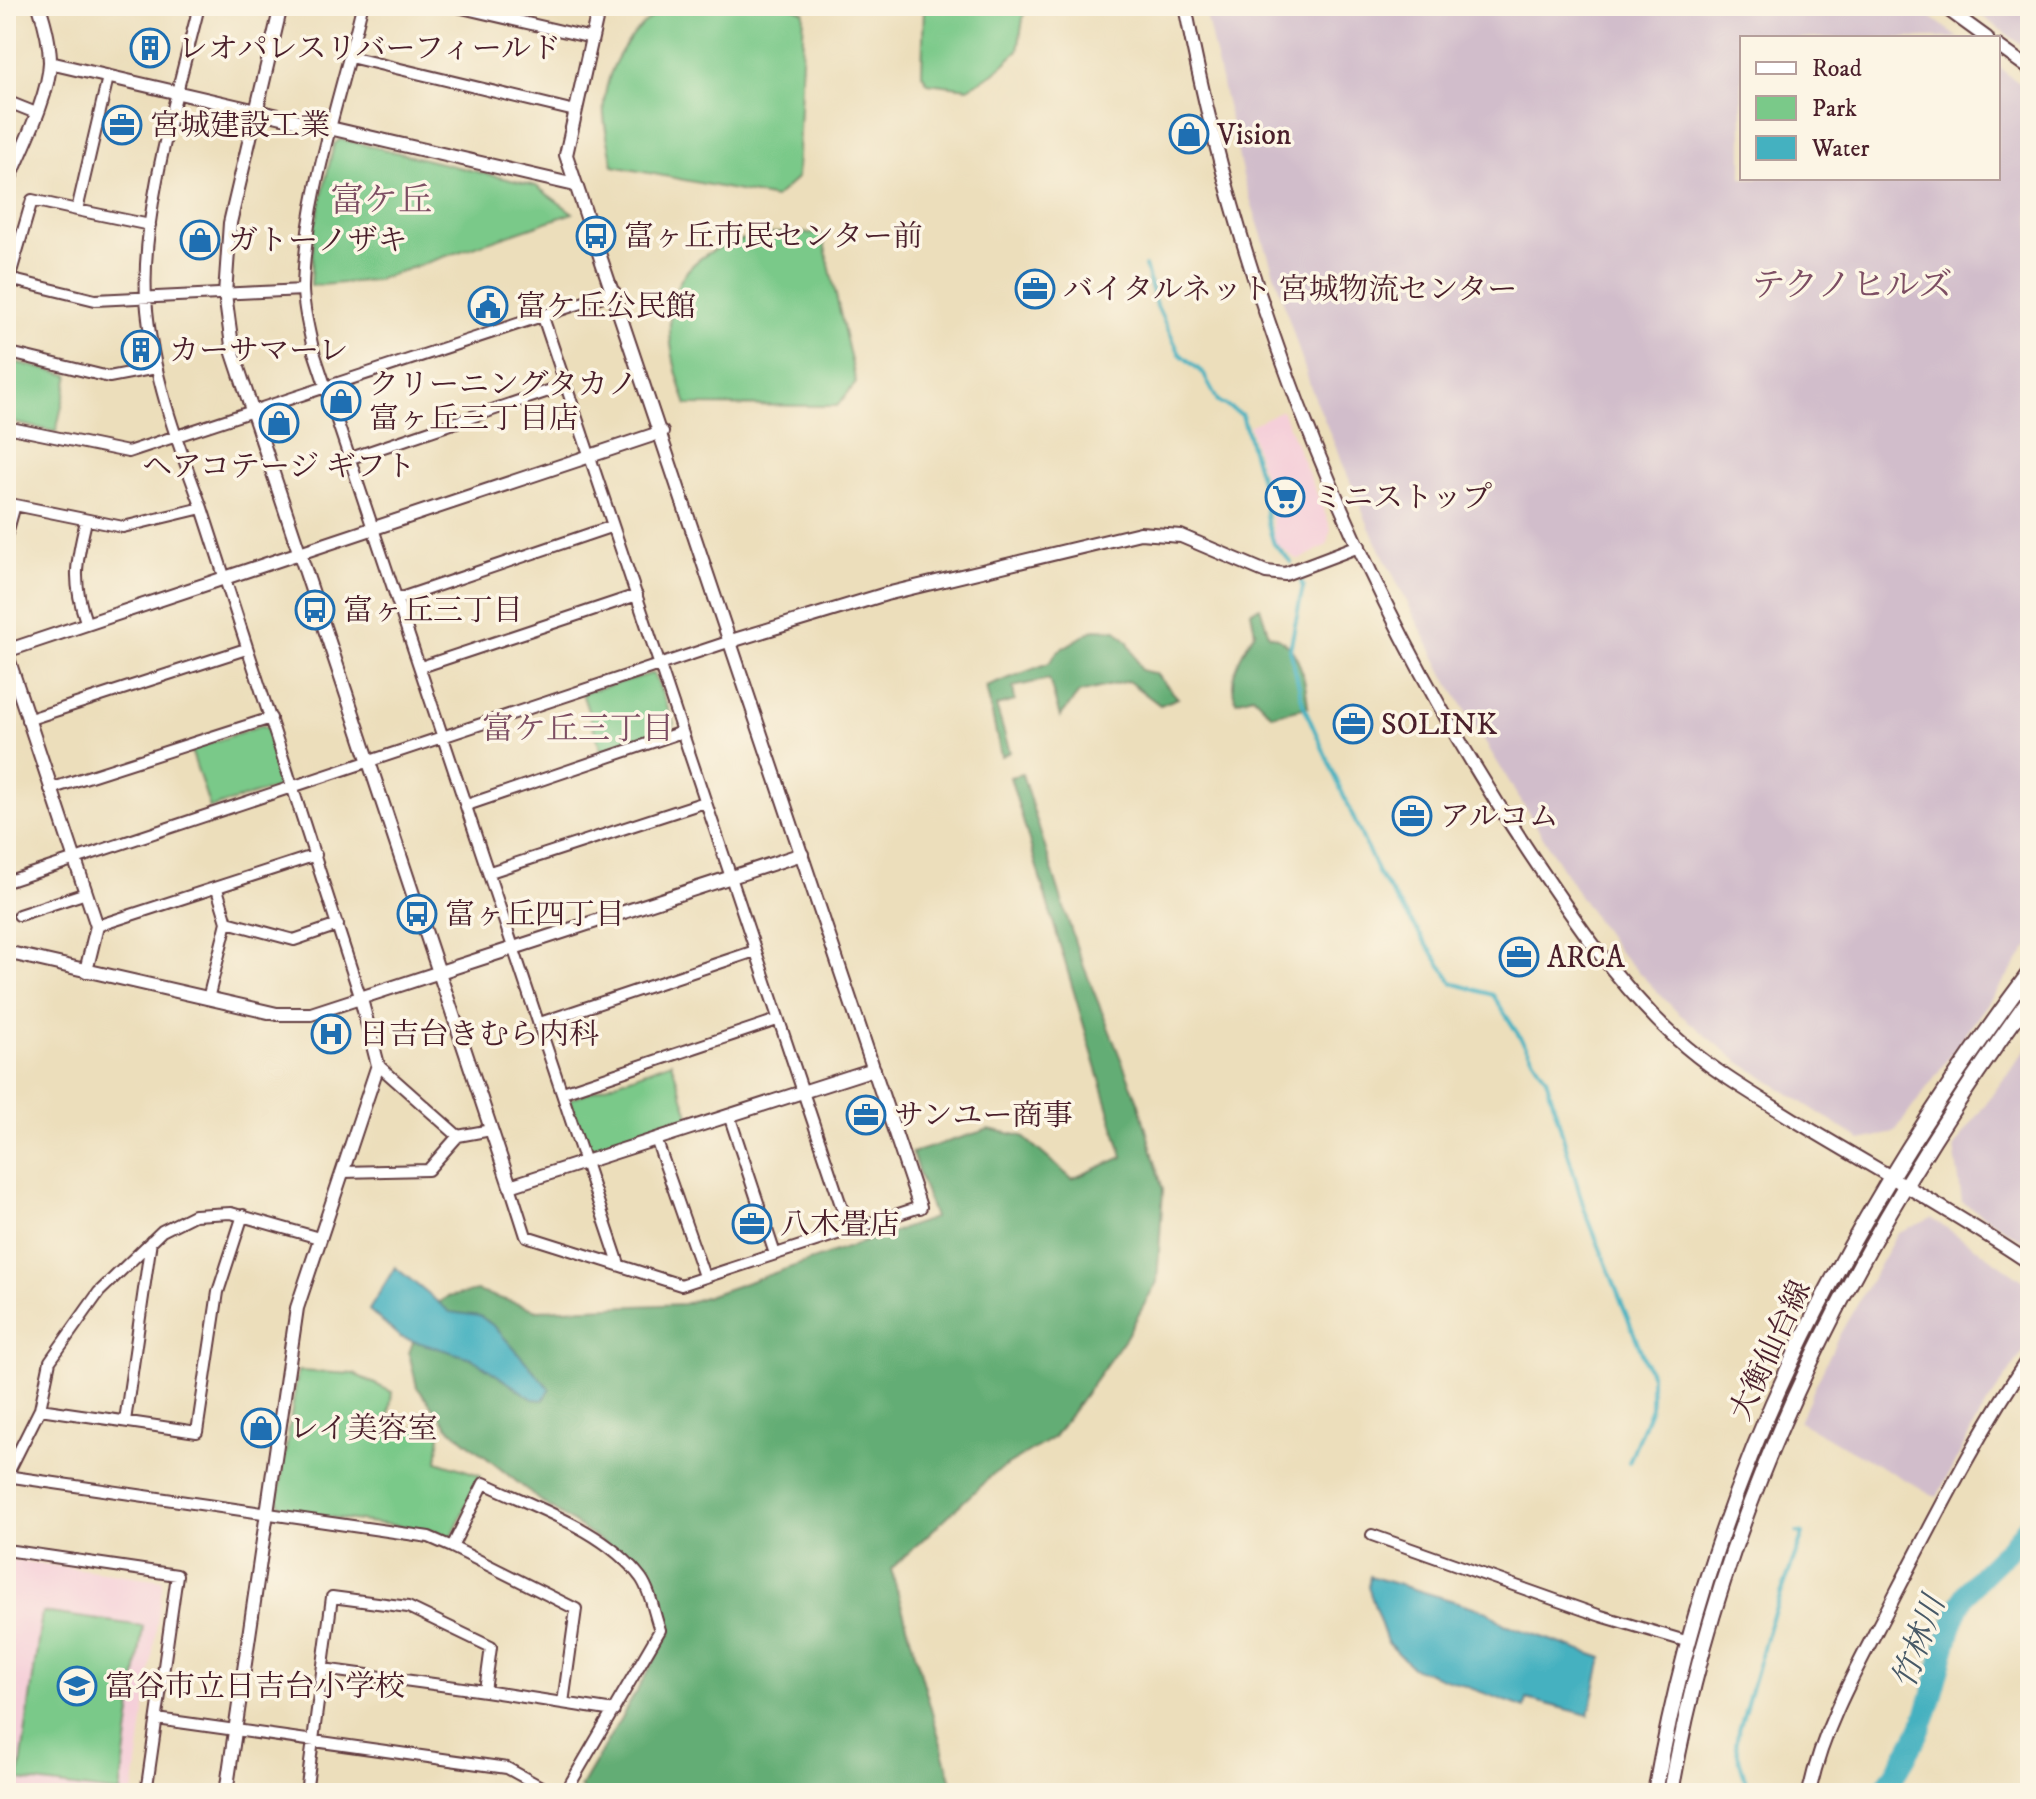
<svg xmlns="http://www.w3.org/2000/svg" width="2036" height="1799" font-family="'IM FELL DW Pica','Noto Serif JP',serif">
<style>
.built{fill:#f5cfd9}
.industrial{fill:#d1bdcb}
.green{fill:#7ac989;stroke:#62745a;stroke-width:2}
.forest{fill:#63ad75;stroke:#566650;stroke-width:2}
.water{fill:#44b1c0;stroke:#476876;stroke-width:2}
.lines{fill:none;stroke-linecap:round;stroke-linejoin:round}
.stream{stroke:#44b1c0;stroke-width:4}
.river{stroke:#44b1c0;stroke-width:22}
.minor-casing{stroke:#623c41;stroke-width:14}
.tertiary-casing{stroke:#623c41;stroke-width:16}
.secondary-casing{stroke:#623c41;stroke-width:18}
.minor{stroke:#fff;stroke-width:10}
.tertiary{stroke:#fff;stroke-width:12}
.secondary{stroke:#fff;stroke-width:14}
.labels{text-anchor:middle;stroke-width:7;stroke-linejoin:round;paint-order:stroke}
.poi-label{font-size:30px;fill:#4a1f2b;stroke:#fcf5e5;text-anchor:start}
.street-label{font-size:30px;fill:#4a1f2b;stroke:#fcf5e5}
.neighbourhood-label{font-size:32px;fill:#7d4e63;stroke:#fcf5e5}
.water-label{font-size:32px;font-style:italic;fill:#485967;stroke:#fcf5e5}
.quarter-label{font-size:34px;fill:#7d4e63;stroke:#fcf5e5}
</style>
<rect width="100%" height="100%" fill="#fcf5e5"/>
<filter id="ink" filterUnits="userSpaceOnUse"><feTurbulence type="fractalNoise" baseFrequency=".0125" numOctaves="2"/><feDisplacementMap in="SourceGraphic" scale="16" xChannelSelector="R" yChannelSelector="G"/><feConvolveMatrix kernelMatrix="1 2 1 2 8 2 1 2 1" color-interpolation-filters="sRGB"/></filter>
<filter id="wash" filterUnits="userSpaceOnUse"><feTurbulence type="fractalNoise" baseFrequency=".006" numOctaves="4" result="noise"/><feDisplacementMap in="SourceGraphic" scale="32" xChannelSelector="R" yChannelSelector="G"/><feGaussianBlur stdDeviation="1.8" result="paint"/><feColorMatrix in="noise" values="0 0 0 0 0 0 0 0 0 0 0 0 0 0 0 0 0 1.4 0 .05"/><feComposite in="paint" operator="in"/></filter>
<g filter="url(#wash)">
<rect width="100%" height="100%" fill="#ecdebb"/>
<!-- built -->
<path class="built" d="M1282 410 1331 528 1327 545 1301 559H1296L1275 543 1267 490 1249 426Z
M6 1559 163 1580 133 1793H6Z"/>
<!-- industrial -->
<path class="industrial" d="M1204 6H1916L1959 38H1742V178H1998V67L2030 91V945L1894 1133 1861 1140 1738 1061 1677 1012 1618 951 1578 894 1444 675 1370 529 1311 388 1244 180Z
M1968 6H2030V51Z
M2030 1043V1245L1962 1202 1954 1147Z
M1932 1218 2030 1285V1342L1979 1416 1937 1497 1799 1422 1837 1339 1897 1234Z"/>
<!-- green -->
<path class="green" d="M668 6H791L804 12 797 178 775 198 613 166C610 146 602 122 604 103 608 61 633 27 668 6Z
M924 6H1025L1018 51 994 73 968 88 928 83 922 74Z
M341 139 536 186 573 213 376 280 311 286 314 230 334 144Z
M793 232 822 234 856 383 837 406 687 405C647 297 674 239 793 232Z
M6 360 69 375 56 432 6 421Z
M654 673 674 724 670 731 602 753 582 693Z
M261 725 270 729 284 778 279 787 210 808 191 750Z
M671 1062 691 1121 593 1153 586 1148 570 1099Z
M298 1371 354 1374 392 1392 388 1423 440 1434 437 1461 480 1475 453 1534 446 1537 437 1531 283 1511 278 1501Z
M42 1612 143 1626 120 1793 19 1780Z"/>
<!-- forest -->
<path class="forest" d="M1260 607 1269 635C1300 641 1306 682 1308 707L1272 715 1253 696 1236 701C1226 676 1242 653 1255 632L1251 611Z
M1095 629 1116 630 1128 642 1141 670 1156 674 1178 698 1160 705 1128 681 1079 693 1060 717 1049 679 1013 687 1015 701 996 706 1010 752 1001 756 986 687 1049 663 1058 651Z
M1022 774 1078 952 1139 1104 1163 1190 1157 1282 1126 1337 1054 1437 993 1474 891 1569 955 1793H588L580 1788 671 1632 654 1576 546 1505 448 1427 417 1387 409 1353 420 1323 432 1307 447 1297 477 1291 537 1310 684 1304 934 1218 912 1153 989 1129 1022 1136 1072 1179 1123 1157 1010 777Z"/>
<!-- water -->
<path class="water" d="M395 1267 450 1312 480 1316 495 1327 550 1389 543 1400 533 1399 471 1358 400 1337 369 1310Z
M1370 1576 1487 1611 1504 1624 1602 1658 1589 1715 1527 1699 1525 1708 1412 1667 1387 1642 1368 1587Z"/>
<g class="lines">
<!-- stream -->
<path class="stream" d="M1145 266 1155 302 1180 354 1203 373 1218 401 1242 415 1264 491 1267 522 1274 544 1291 562
M1301 582 1303 587 1290 649 1303 704 1378 873 1453 983 1493 995 1546 1078 1584 1208 1651 1376V1407L1629 1462
M1749 1793 1735 1744 1770 1624 1803 1534 1797 1533"/>
<!-- river -->
<path class="river" d="M1881 1793C1901 1767 1918 1739 1929 1707 1939 1675 1945 1639 1959 1607 1974 1574 2011 1554 2030 1523"/>
</g>
</g>
<g filter="url(#ink)">
<g class="lines">
<defs>
<path id="minor" d="M199 6C178 92 141 211 146 298 151 371 176 440 202 508L361 999
M362 6C341 96 305 196 303 288 303 308 309 329 313 349L619 1264
M453 6 592 38
M350 57 575 111
M6 101 36 113
M77 210 150 225
M9 279 32 200 77 210 108 77
M6 290 9 279 95 300 303 290
M543 317 849 1229
M6 352 109 377 156 368
M6 427 128 452 615 292
M351 458 566 385
M6 503 15 505 6 537
M15 505 123 527 202 508
M398 599 613 526
M86 622C72 581 76 562 86 521
M421 667 637 595
M27 720 246 649
M50 789 271 718
M467 805 682 732
M490 872 705 802
M6 882 731 641
M19 915 86 893
M227 922 294 940 338 925
M97 926 316 855
M208 999 227 922 217 889
M540 1023 755 951
M378 1065 458 1136
M563 1092 777 1020
M729 1115 775 1254
M656 1139 704 1276
M343 1172 428 1170 458 1136 491 1130
M510 1186 526 1236 681 1285 920 1207
M40 1409 197 1432 218 1292 243 1215
M125 1421 151 1241
M6 1476 429 1537 452 1547 484 1483C536 1508 605 1530 641 1578 651 1592 654 1614 660 1630L565 1793
M6 1477 40 1409 50 1361 99 1292 162 1231 194 1215 231 1213 319 1238
M1372 1535 1601 1616 1689 1642
M452 1547 576 1609 563 1703
M6 1550 177 1575 146 1793
M323 1669 485 1691
M157 1719 507 1768 552 1793
M306 1793 332 1597 408 1607 491 1647 485 1691 614 1711"/>
<path id="tertiary" d="M281 6 230 223 225 294 233 353 510 1186 874 1069
M599 6 566 155 920 1207
M1185 6C1242 305 1360 599 1529 852 1573 918 1617 984 1676 1038 1711 1070 1753 1094 1793 1119 1872 1167 1953 1211 2030 1263
M1943 6 1987 38
M1998 46 2030 69
M50 63 575 185
M6 187C20 152 49 98 50 62 50 43 45 24 39 6
M731 641 886 594 1140 533 1181 536 1266 572 1285 574 1359 546
M6 651 662 432
M6 652 97 926 86 971
M6 952 277 1014H311L802 854
M226 1793 297 1308 378 1065 361 999
M1809 1793C1824 1721 1864 1656 1897 1591 1939 1511 1979 1431 2030 1356"/>
<path id="secondary" d="M1655 1793C1709 1482 1842 1223 2030 972
M1671 1793C1721 1502 1857 1235 2030 998"/>
</defs>
<!-- minor casing -->
<use href="#minor" class="minor-casing"/>
<!-- tertiary casing -->
<use href="#tertiary" class="tertiary-casing"/>
<!-- secondary casing -->
<use href="#secondary" class="secondary-casing"/>
<!-- minor -->
<use href="#minor" class="minor"/>
<!-- tertiary -->
<use href="#tertiary" class="tertiary"/>
<!-- secondary -->
<use href="#secondary" class="secondary"/>
</g>
</g>
<!-- icons -->
<defs>
<symbol id="building-ring" viewBox="-11 -11 22 22"><circle r="9.5" fill="#fcf5e5" stroke="#1f6fb2" stroke-width="1.5"/><path d="M-4-6H4V6H1V3H-1V6H-4ZM-2.5-4.3h1.7v1.8h-1.7ZM.8-4.3h1.7v1.8H.8ZM-2.5-1h1.7V.8h-1.7ZM.8-1h1.7V.8H.8Z" fill="#1f6fb2"/></symbol>
<symbol id="office-ring" viewBox="-11 -11 22 22"><circle r="9.5" fill="#fcf5e5" stroke="#1f6fb2" stroke-width="1.5"/><path d="M-6-3h4V-5.5h4V-3h4V5H-6ZM-1-4.5V-3h2v-1.5ZM-6 0V1H6V0Z" fill="#1f6fb2"/></symbol>
<symbol id="shop-ring" viewBox="-11 -11 22 22"><circle r="9.5" fill="#fcf5e5" stroke="#1f6fb2" stroke-width="1.5"/><path d="M-5-2.5h2.3a2.7 3.5 0 0 1 5.4 0H5L5.5 6h-11ZM-1.5-2.5h3a1.5 2.3 0 0 0-3 0Z" fill="#1f6fb2"/></symbol>
<symbol id="bus-ring" viewBox="-11 -11 22 22"><circle r="9.5" fill="#fcf5e5" stroke="#1f6fb2" stroke-width="1.5"/><path d="M-5-6H5V4H4V6H2V4H-2V6H-4V4H-5ZM-3.5-4V0h7V-4ZM-3.5 1.2v1.5H-2V1.2ZM2 1.2v1.5H3.5V1.2Z" fill="#1f6fb2"/></symbol>
<symbol id="civic-ring" viewBox="-11 -11 22 22"><circle r="9.5" fill="#fcf5e5" stroke="#1f6fb2" stroke-width="1.5"/><path d="M-.6-6.5H3V-4.5H.6V-3L4-1V1h2V6H-6V1h2V-1L-.6-3ZM-1.2 2.5V6h2.4V2.5Z" fill="#1f6fb2"/></symbol>
<symbol id="supermarket-ring" viewBox="-11 -11 22 22"><circle r="9.5" fill="#fcf5e5" stroke="#1f6fb2" stroke-width="1.5"/><path d="M-6-5.5h2.5l.6 2H6L4.5 2H-2.5L-4.4-4H-6ZM-1.5 3.2a1.3 1.3 0 1 0 .1 0ZM3 3.2a1.3 1.3 0 1 0 .1 0Z" fill="#1f6fb2"/></symbol>
<symbol id="hospital-ring" viewBox="-11 -11 22 22"><circle r="9.5" fill="#fcf5e5" stroke="#1f6fb2" stroke-width="1.5"/><path d="M-5-5h3v3.5h4V-5h3V5h-3V1.5h-4V5h-3Z" fill="#1f6fb2"/></symbol>
<symbol id="school-ring" viewBox="-11 -11 22 22"><circle r="9.5" fill="#fcf5e5" stroke="#1f6fb2" stroke-width="1.5"/><path d="M0-5L7-2L0 1L-7-2ZM-4 1L0 2.5L4 1V4Q0 6-4 4Z" fill="#1f6fb2"/></symbol>
</defs>
<g fill-rule="evenodd">
<use href="#building-ring" x="128" y="26" width="44" height="44"/>
<use href="#office-ring" x="100" y="103" width="44" height="44"/>
<use href="#shop-ring" x="1167" y="112" width="44" height="44"/>
<use href="#bus-ring" x="574" y="214" width="44" height="44"/>
<use href="#shop-ring" x="178" y="218" width="44" height="44"/>
<use href="#office-ring" x="1013" y="267" width="44" height="44"/>
<use href="#civic-ring" x="466" y="284" width="44" height="44"/>
<use href="#building-ring" x="119" y="328" width="44" height="44"/>
<use href="#shop-ring" x="319" y="379" width="44" height="44"/>
<use href="#shop-ring" x="257" y="401" width="44" height="44"/>
<use href="#supermarket-ring" x="1263" y="475" width="44" height="44"/>
<use href="#bus-ring" x="293" y="588" width="44" height="44"/>
<use href="#office-ring" x="1331" y="702" width="44" height="44"/>
<use href="#office-ring" x="1390" y="794" width="44" height="44"/>
<use href="#bus-ring" x="395" y="892" width="44" height="44"/>
<use href="#office-ring" x="1497" y="935" width="44" height="44"/>
<use href="#hospital-ring" x="309" y="1012" width="44" height="44"/>
<use href="#office-ring" x="844" y="1093" width="44" height="44"/>
<use href="#office-ring" x="730" y="1202" width="44" height="44"/>
<use href="#shop-ring" x="239" y="1406" width="44" height="44"/>
<use href="#school-ring" x="55" y="1664" width="44" height="44"/>
</g>
<g class="labels">
<!-- poi labels -->
<g class="poi-label">
<text x="178" y="58">レオパレスリバーフィールド</text>
<text x="150" y="135">宮城建設工業</text>
<text x="1217" y="144">Vision</text>
<text x="624" y="246">富ヶ丘市民センター前</text>
<text x="228" y="250">ガトーノザキ</text>
<text x="1063" y="299">バイタルネット 宮城物流センター</text>
<text x="516" y="316">富ケ丘公民館</text>
<text x="169" y="360">カーサマーレ</text>
<text x="369" y="394">クリーニングタカノ<tspan x="369" dy="34">富ヶ丘三丁目店</tspan></text>
<text x="279" y="476" text-anchor="middle">ヘアコテージ ギフト</text>
<text x="1313" y="507">ミニストップ</text>
<text x="343" y="620">富ヶ丘三丁目</text>
<text x="1381" y="734">SOLINK</text>
<text x="1440" y="826">アルコム</text>
<text x="445" y="924">富ヶ丘四丁目</text>
<text x="1547" y="967">ARCA</text>
<text x="359" y="1044">日吉台きむら内科</text>
<text x="894" y="1125">サンユー商事</text>
<text x="780" y="1234">八木畳店</text>
<text x="289" y="1438">レイ美容室</text>
<text x="105" y="1696">富谷市立日吉台小学校</text>
</g>
<!-- street labels -->
<g class="street-label">
<text transform="translate(1770 1350) rotate(-65)" y="10">大衡仙台線</text>
</g>
<!-- neighbourhood labels -->
<g class="neighbourhood-label">
<text x="578" y="739">富ケ丘三丁目</text>
</g>
<!-- water labels -->
<g class="water-label">
<text transform="translate(1918 1642) rotate(-70)" y="11">竹林川</text>
</g>
<!-- quarter labels -->
<g class="quarter-label">
<text x="381" y="211">富ケ丘</text>
<text x="1852" y="296">テクノヒルズ</text>
</g>
</g>
<!-- margin -->
<rect width="2036" height="1799" fill="none" stroke="#fcf5e5" stroke-width="32"/>
<!-- legend -->
<rect x="1740" y="36" width="260" height="144" fill="#fcf5e5" stroke="#b59f9b" stroke-width="2"/>
<rect x="1756" y="62" width="40" height="12" fill="#ffffff" stroke="#b59f9b" stroke-width="2"/>
<text x="1812" y="76" font-size="24" fill="#4a1f2b">Road</text>
<rect x="1756" y="96" width="40" height="24" fill="#7ac989" stroke="#b59f9b" stroke-width="2"/>
<text x="1812" y="116" font-size="24" fill="#4a1f2b">Park</text>
<rect x="1756" y="136" width="40" height="24" fill="#44b1c0" stroke="#b59f9b" stroke-width="2"/>
<text x="1812" y="156" font-size="24" fill="#4a1f2b">Water</text>
</svg>
